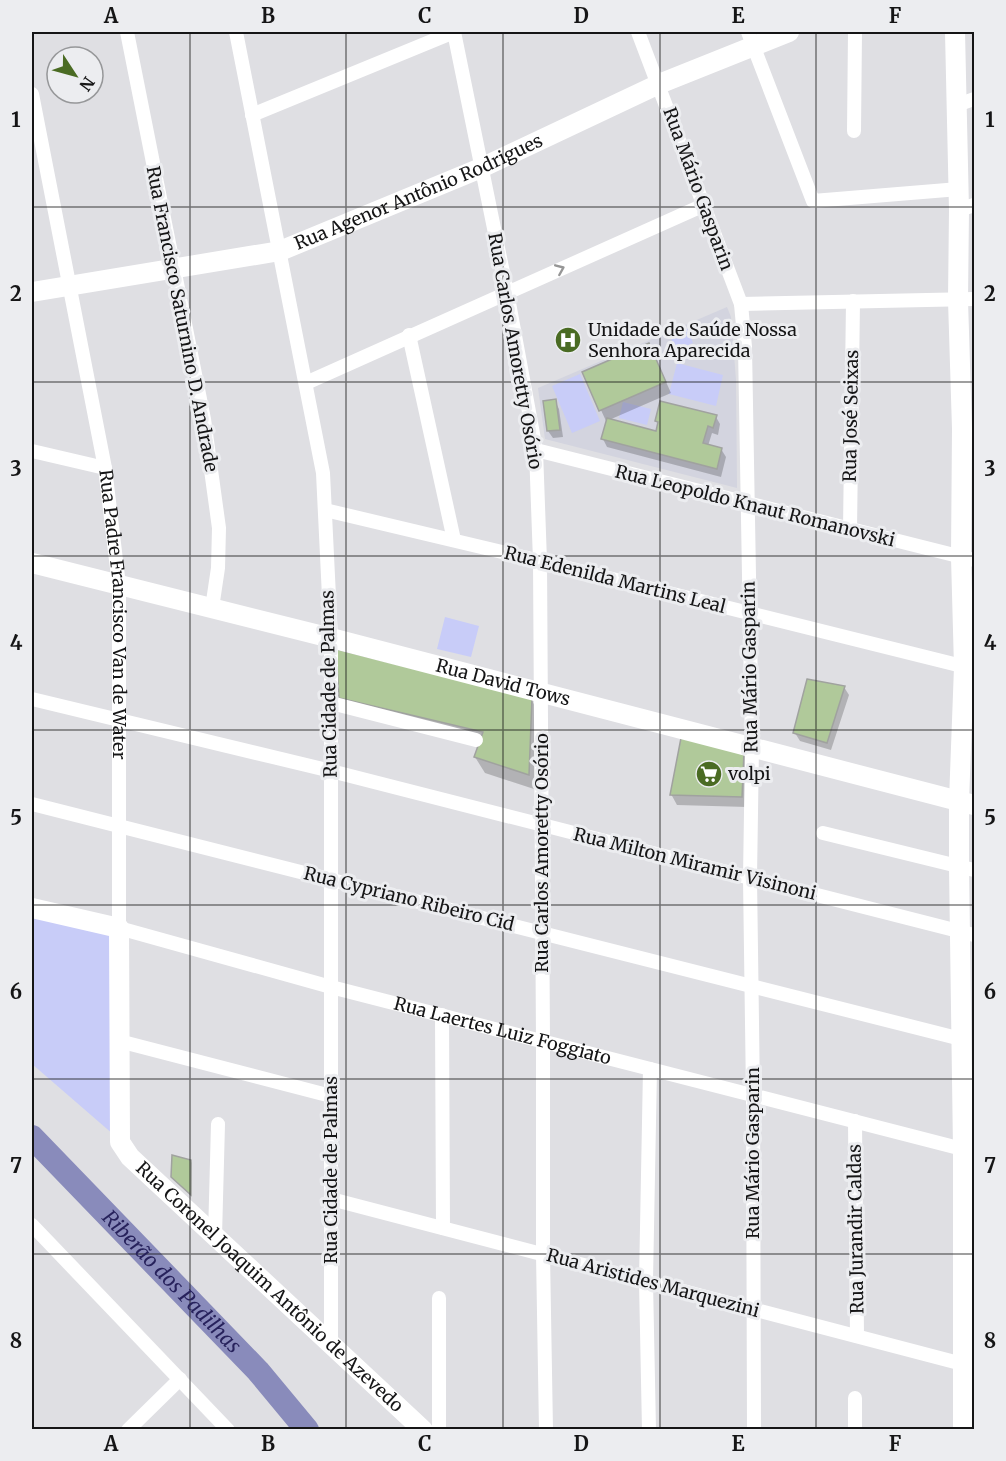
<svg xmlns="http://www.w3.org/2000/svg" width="1006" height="1461" font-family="Merriweather,serif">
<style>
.built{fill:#d3d4df}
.green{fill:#c8ccf8}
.shadow{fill:#0003}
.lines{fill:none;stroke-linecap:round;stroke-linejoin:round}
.river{stroke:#898bbb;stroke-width:24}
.building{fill:#b0c99a;stroke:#a0a29f;stroke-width:1.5}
.street{stroke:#fff;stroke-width:14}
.secondary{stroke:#fff;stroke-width:20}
.oneway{stroke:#969696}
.grid{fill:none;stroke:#151516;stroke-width:1.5;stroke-opacity:0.55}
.labels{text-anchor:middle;stroke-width:6;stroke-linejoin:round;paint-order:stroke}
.street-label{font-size:18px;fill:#151516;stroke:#ecedf0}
.poi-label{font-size:18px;fill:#151516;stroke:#ecedf0;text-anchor:start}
.water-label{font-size:20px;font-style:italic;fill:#27225c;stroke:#ecedf0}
.neatline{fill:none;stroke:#151516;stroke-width:2}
.grid-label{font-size:20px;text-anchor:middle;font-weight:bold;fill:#151516}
</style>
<rect width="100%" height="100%" fill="#dfdfe3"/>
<!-- built -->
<path class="built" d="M727 307 731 317 736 380 737 488 545 439 538 388Z"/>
<!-- green -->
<path class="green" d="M687 328 693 343 676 350 670 336Z
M677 363 723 375 716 406 669 394Z
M580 374 600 421 572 433 552 386Z
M623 402 651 409 647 425 619 418Z
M445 617 479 626 471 657 437 649Z
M32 910 113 928 114 1135 32 1064Z"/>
<!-- shadow -->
<path class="shadow" d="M654 355 671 393 609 420 657 433 659 425 656 421 716 417 720 424 718 435 712 433 708 446 721 449 726 457 721 477 607 447 603 439 606 421 584 373Z
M555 401 559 409 563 437 553 438 548 431Z
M844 687 849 695 831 750 800 741 795 733Z
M340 698 531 699 540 715 537 790 485 773 475 757 480 744 350 714Z
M744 755 750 766 747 807 677 805 671 794Z
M191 1161 192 1163 191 1195 174 1179Z"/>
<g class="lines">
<!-- river -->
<path class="river" id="s1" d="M32 1137 258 1371 307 1430"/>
</g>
<!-- building -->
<path class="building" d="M649 343 666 382 599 411 582 372Z
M556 399 560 430 547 431 543 401Z
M660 401 717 415 713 428 708 426 703 443 722 448 717 469 601 439 607 418 656 431 658 422 655 421Z
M336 649 532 698 529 775 474 757 483 732 339 698Z
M807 679 845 686 827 743 793 733Z
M681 738 744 753 742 797 670 795Z
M172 1155 191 1160V1195L171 1177Z"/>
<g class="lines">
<!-- street -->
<g class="street">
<path d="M127 32 204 419 219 528 218 568 212 608"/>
<path d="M236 32 323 473 331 638V1344"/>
<path d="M638 32 741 304 745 347 752 747 750 878 753 1095 754 1430"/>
<path d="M748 32 813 201 959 189"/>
<path id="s2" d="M32 94 105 468 119 585V928L331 987 974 1152"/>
<path d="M957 105 974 99"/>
<path d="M252 115 454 32 507 292 536 450 540 561 543 1041V1254L546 1430"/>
<path d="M854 131 855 32"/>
<path d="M959 210 974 205"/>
<path d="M741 304 974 299"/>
<path d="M409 335 454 540"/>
<path d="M306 383 704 205"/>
<path d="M536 450 974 560"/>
<path d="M32 451 105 468"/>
<path d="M325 510 540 561 974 669"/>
<path d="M850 530 853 301"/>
<path d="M32 699 331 771 974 935"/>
<path d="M331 703 476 740"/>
<path d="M32 804 961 1039"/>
<path d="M823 833 974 870"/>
<path d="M442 1015 443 1228"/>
<path d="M119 1041 331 1096"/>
<path d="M855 1121 857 1336"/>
<path d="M331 1199 974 1367"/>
<path d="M32 1225 228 1430"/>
<path d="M215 1236 218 1124"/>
<path d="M855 1398V1430"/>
<path d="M128 1430 180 1379"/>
<path d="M439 1430V1298"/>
<path d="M649 1430 646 1281 650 1069"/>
</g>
<!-- secondary -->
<g class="secondary">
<path d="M955 32 959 210 958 300 962 429 961 557 964 667 959 801V867L963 1149V1430"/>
<path id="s3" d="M32 292 280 251 481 168 659 84 789 32"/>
<path id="s4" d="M32 563 331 638 974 805"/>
<path id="s5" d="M32 908 119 928 120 1142 130 1157 423 1430"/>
</g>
</g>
<!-- one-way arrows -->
<defs><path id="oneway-chevron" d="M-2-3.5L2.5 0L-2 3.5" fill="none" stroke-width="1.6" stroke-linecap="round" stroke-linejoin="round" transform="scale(1.5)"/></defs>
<use class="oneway" href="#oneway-chevron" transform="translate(560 269) rotate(-23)"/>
<!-- grid -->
<path class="grid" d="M190 32V1430M346 32V1430M503 32V1430M660 32V1430M816 32V1430M32 207H974M32 382H974M32 556H974M32 730H974M32 905H974M32 1079H974M32 1254H974"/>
<!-- icons -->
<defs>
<symbol id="hospital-disc" viewBox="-11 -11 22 22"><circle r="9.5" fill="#4a6b23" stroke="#ecedf0"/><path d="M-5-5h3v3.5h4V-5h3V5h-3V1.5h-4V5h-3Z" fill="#fff"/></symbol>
<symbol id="supermarket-disc" viewBox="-11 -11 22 22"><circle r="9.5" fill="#4a6b23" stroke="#ecedf0"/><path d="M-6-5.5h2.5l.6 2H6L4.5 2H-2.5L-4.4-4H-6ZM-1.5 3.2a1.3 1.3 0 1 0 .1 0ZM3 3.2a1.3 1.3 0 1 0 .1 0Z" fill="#fff"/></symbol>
</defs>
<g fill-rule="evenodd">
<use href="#hospital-disc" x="553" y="325" width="30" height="30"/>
<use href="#supermarket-disc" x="694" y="759" width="30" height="30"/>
</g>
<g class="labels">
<!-- street labels -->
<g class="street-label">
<text transform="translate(698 189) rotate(70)" y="6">Rua Mário Gasparin</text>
<text dy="6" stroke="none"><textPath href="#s3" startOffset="402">Rua Agenor Antônio Rodrigues</textPath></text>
<text transform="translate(182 319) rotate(79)" y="6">Rua Francisco Saturnino D. Andrade</text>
<text transform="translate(515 351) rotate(80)" y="6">Rua Carlos Amoretty Osório</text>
<text transform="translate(851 416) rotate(-89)" y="6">Rua José Seixas</text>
<text transform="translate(755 506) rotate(14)" y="6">Rua Leopoldo Knaut Romanovski</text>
<text transform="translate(615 580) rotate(14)" y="6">Rua Edenilda Martins Leal</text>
<text dy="6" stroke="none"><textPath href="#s2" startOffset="528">Rua Padre Francisco Van de Water</textPath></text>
<text transform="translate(750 667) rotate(-91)" y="6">Rua Mário Gasparin</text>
<text dy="6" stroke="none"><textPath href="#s4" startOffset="486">Rua David Tows</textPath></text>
<text transform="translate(329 684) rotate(-91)" y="6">Rua Cidade de Palmas</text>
<text transform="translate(542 853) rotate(-90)" y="6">Rua Carlos Amoretty Osório</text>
<text transform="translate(695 864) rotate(14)" y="6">Rua Milton Miramir Visinoni</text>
<text transform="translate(409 899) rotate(14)" y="6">Rua Cypriano Ribeiro Cid</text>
<text dy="6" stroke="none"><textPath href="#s2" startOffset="1239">Rua Laertes Luiz Foggiato</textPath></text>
<text transform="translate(753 1153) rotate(-90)" y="6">Rua Mário Gasparin</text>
<text transform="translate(331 1170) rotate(-90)" y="6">Rua Cidade de Palmas</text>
<text transform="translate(856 1229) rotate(-91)" y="6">Rua Jurandir Caldas</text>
<text transform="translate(653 1283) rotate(15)" y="6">Rua Aristides Marquezini</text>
<text dy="6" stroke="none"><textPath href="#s5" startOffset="512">Rua Coronel Joaquim Antônio de Azevedo</textPath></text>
</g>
<!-- poi labels -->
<g class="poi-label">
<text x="588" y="336">Unidade de Saúde Nossa<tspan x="588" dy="21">Senhora Aparecida</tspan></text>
<text x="728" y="780">volpi</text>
</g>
<!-- water labels -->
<g class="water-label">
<text dy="7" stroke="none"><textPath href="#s1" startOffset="201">Riberão dos Padilhas</textPath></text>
</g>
</g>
<!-- border -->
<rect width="1006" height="1461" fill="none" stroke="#ecedf0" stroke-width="66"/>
<!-- north arrow -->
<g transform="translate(75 75) rotate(126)"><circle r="28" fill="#ecedf0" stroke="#969799" stroke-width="1.5"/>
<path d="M0-4.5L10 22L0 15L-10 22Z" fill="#4a6b23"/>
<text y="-9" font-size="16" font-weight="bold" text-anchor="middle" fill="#151516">N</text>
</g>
<rect x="33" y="33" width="940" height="1395" class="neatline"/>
<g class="grid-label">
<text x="111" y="23">A</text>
<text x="268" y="23">B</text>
<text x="425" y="23">C</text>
<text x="581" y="23">D</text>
<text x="738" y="23">E</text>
<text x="895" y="23">F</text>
<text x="16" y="127">1</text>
<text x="990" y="127">1</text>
<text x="16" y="301">2</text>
<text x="990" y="301">2</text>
<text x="16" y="476">3</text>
<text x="990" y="476">3</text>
<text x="16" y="650">4</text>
<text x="990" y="650">4</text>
<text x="16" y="825">5</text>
<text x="990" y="825">5</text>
<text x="16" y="999">6</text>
<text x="990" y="999">6</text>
<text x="16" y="1173">7</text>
<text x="990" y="1173">7</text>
<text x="16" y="1348">8</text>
<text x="990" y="1348">8</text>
<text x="111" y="1451">A</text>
<text x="268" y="1451">B</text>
<text x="425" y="1451">C</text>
<text x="581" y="1451">D</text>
<text x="738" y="1451">E</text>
<text x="895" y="1451">F</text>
</g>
</svg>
